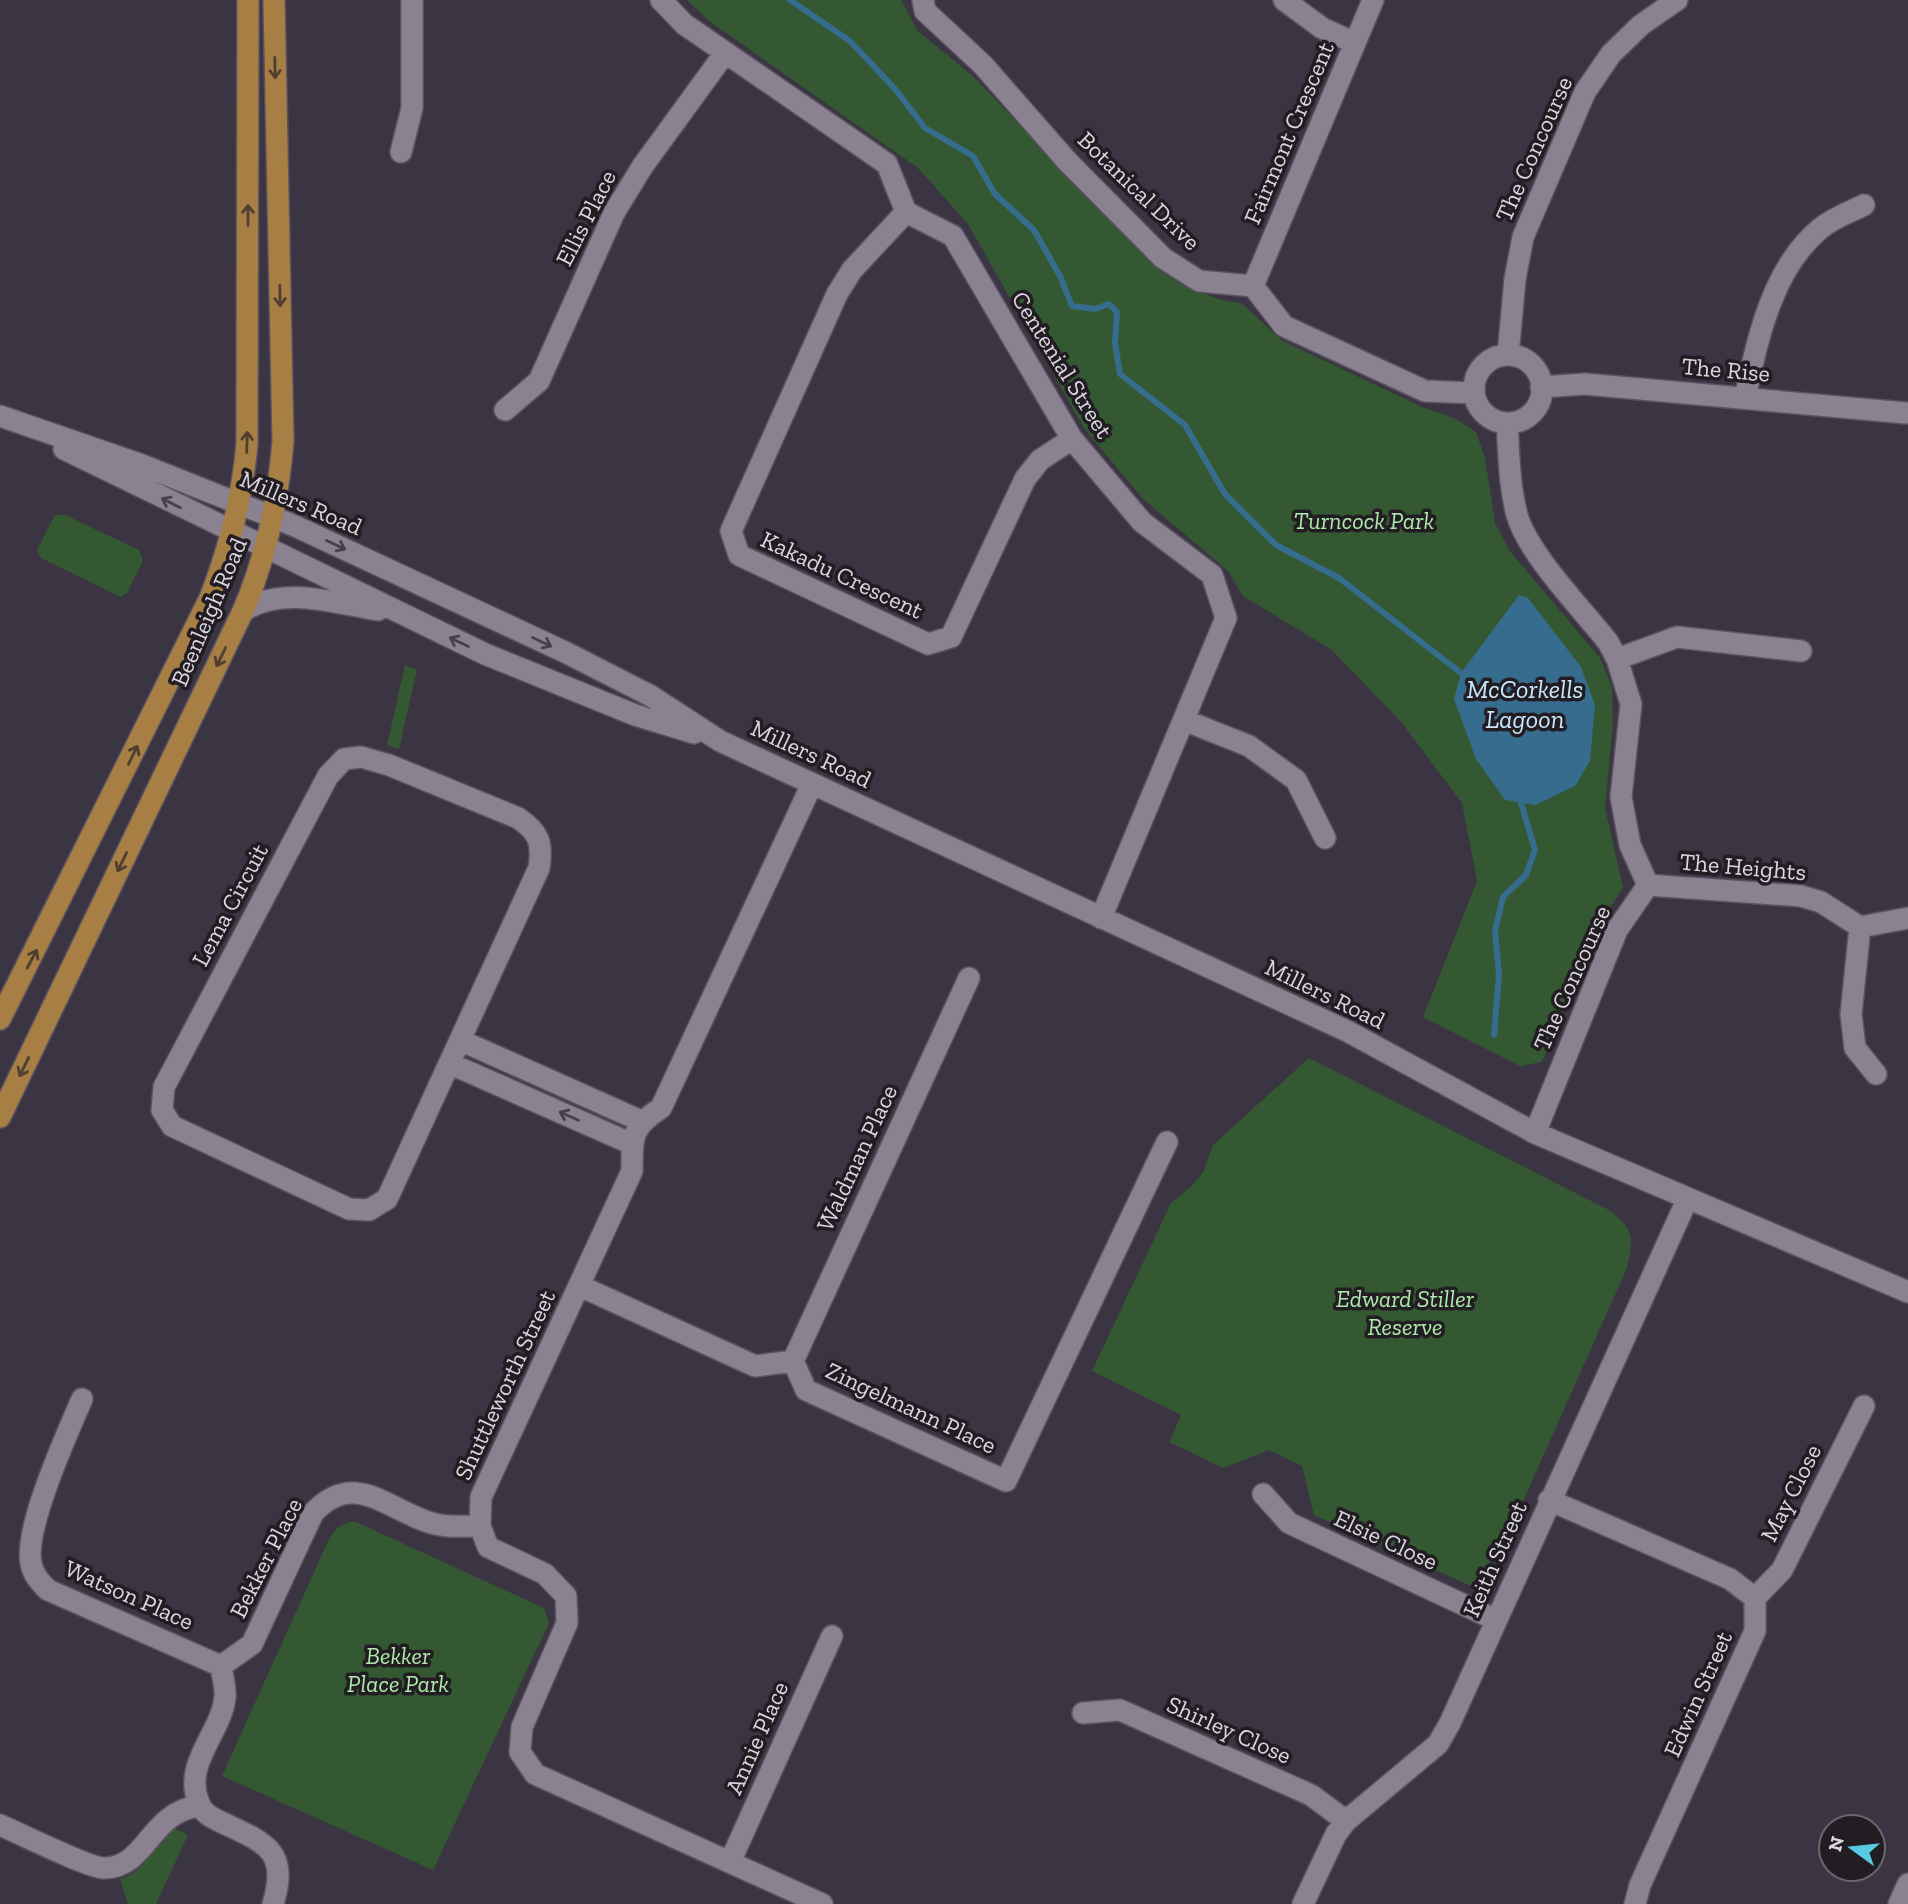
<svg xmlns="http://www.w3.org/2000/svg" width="1908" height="1904" font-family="'Zilla Slab',serif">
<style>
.green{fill:#345832}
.water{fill:#366d8e}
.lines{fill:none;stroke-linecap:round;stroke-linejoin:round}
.stream{stroke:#366d8e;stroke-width:6}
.minor-casing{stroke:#5a535f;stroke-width:24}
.major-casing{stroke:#5a535f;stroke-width:24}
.minor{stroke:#8a8191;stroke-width:21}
.major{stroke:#a77e44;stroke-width:21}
.oneway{stroke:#503f2f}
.oneway2{stroke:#46404a}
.labels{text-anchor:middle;stroke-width:7;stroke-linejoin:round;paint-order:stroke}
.street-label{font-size:24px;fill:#dbd6df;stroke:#211d23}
.park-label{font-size:24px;font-style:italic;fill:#adeaa9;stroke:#211d23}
.water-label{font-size:26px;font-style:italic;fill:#c8e7fb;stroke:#211d23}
</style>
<rect width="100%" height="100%" fill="#3b3442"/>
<!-- green -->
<path class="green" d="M687 0H901L918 31 974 77 1151 263 1184 286 1218 299 1243 304 1281 340 1422 407 1454 418 1476 432 1485 458 1495 523 1509 550 1600 658 1612 687 1613 724 1605 808 1623 887 1603 919 1542 1062 1520 1066 1423 1017 1477 881 1462 803 1402 723 1332 650 1243 596 1228 571 1142 498 1084 428 968 224 918 168 709 21Z
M55 515H65L139 550 143 561 127 593 120 597 41 558 37 550Z
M405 665 417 670 399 749 387 745Z
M1309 1058 1607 1209C1634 1228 1634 1237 1627 1268L1525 1497 1479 1584 1469 1585 1314 1515 1302 1466 1269 1450 1223 1468 1169 1442 1181 1415 1092 1371 1171 1203 1192 1186 1203 1172 1213 1145Z
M348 1522H356L544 1608 549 1623 433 1870 222 1776 328 1541 337 1528Z
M174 1828 188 1835 156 1904H128L120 1879C148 1870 152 1844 174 1828Z"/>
<!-- water -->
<path class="water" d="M1519 595 1528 598 1581 667 1595 705 1590 761 1575 786 1535 805 1505 800 1476 759 1454 699 1461 673Z"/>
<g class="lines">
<!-- stream -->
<path class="stream" d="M790 0 850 41 895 89 925 128 973 156 995 194 1034 230 1060 276 1072 306 1095 309 1109 304 1117 312 1115 343 1120 374 1185 425 1225 494 1276 545 1339 578 1461 673
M1494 1035 1499 975 1495 931 1503 897 1526 875 1535 850 1521 803"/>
<defs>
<path id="minor" d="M661 0 684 24 887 164 906 212 953 236 1072 439 1142 522 1212 575 1226 618 1101 918
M923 0 925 11 983 65 1067 161 1163 258 1199 281 1253 286 1284 326 1425 391 1474 393
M1284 0 1322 28 1355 43
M401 152 412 108V0
M906 212 852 270 837 294 731 531 739 555 928 644 951 637 1025 479 1040 460 1072 439
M1253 286 1373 0
M1508 355 1515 279 1523 237 1585 92 1611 54 1641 25 1677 0
M1474 389a34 34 0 1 1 68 0a34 34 0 1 1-68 0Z
M1541 387 1585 384 1906 413
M1745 397C1758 338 1772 268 1821 228 1833 218 1850 212 1864 205
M505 410 539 381 614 213 642 167 725 53
M0 416 142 465 295 526 567 653 651 696 720 741 1347 1031 1535 1133 1908 1292
M1507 423C1509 454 1509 485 1517 515 1528 554 1582 609 1608 642L1617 659 1631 704 1621 797 1630 845 1648 885 1617 930 1535 1133
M64 449 485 654 635 715 694 733
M243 611C283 585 334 603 378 610
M1617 659 1677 637 1801 651
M1184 720 1249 746 1296 780 1325 838
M361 757 389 765 518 818C539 832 543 843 539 868L387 1199 369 1210 349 1209 172 1126 162 1110 164 1087 328 776 344 759Z
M812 784 661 1108C631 1127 632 1137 632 1171L481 1497 480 1526 488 1547 545 1574 566 1596 567 1623 522 1727 520 1752 535 1774 822 1904
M1648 885 1801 896 1821 902 1860 927 1908 918
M1860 927 1851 1014 1855 1048 1876 1074
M462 1041 641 1121
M451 1064 632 1144
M580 1286 755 1366 793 1361 806 1390 1006 1481 1167 1142
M793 1361 969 978
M82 1399C67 1434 24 1528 31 1563 33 1575 40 1582 48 1590L221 1666
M1263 1494 1289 1523 1496 1620
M1549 1500 1730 1579 1755 1598V1631L1640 1885 1635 1904
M1755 1598 1782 1570 1864 1406
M1083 1713 1120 1710 1311 1795 1346 1821
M0 1825C19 1833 89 1868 104 1868 147 1868 149 1812 199 1806
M730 1862 832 1636
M273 1904C289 1851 266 1843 223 1823 213 1818 203 1814 199 1803 182 1764 222 1732 225 1697 226 1688 222 1675 221 1666L252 1644 313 1513C354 1469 386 1509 431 1523 447 1528 463 1526 480 1526
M1303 1904 1336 1834 1346 1821 1438 1744 1450 1723 1687 1200
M1899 1904 1908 1884"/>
<path id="major" d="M0 1019 210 598C230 547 242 498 247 444L248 0
M0 1117 243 611C267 556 278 501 283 441L274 0"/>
</defs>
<!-- minor casing -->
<use href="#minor" class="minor-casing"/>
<!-- major casing -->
<use href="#major" class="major-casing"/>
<!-- minor -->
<use href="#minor" class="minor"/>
<!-- major -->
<use href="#major" class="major"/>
</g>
<!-- one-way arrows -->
<defs><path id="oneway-shaft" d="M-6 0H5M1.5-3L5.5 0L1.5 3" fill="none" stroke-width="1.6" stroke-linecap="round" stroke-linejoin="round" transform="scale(1.75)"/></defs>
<g class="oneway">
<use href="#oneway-shaft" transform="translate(275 68) rotate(89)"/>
<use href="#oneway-shaft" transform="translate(248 215) rotate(-90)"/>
<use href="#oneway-shaft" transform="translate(280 296) rotate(89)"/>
<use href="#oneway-shaft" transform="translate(247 442) rotate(-88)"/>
<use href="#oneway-shaft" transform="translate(221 657) rotate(116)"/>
<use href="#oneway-shaft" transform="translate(133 755) rotate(-64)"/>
<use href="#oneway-shaft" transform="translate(122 862) rotate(116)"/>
<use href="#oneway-shaft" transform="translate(32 959) rotate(-62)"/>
<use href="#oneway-shaft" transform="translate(24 1067) rotate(116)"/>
</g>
<g class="oneway2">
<use href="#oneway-shaft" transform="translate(171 503) rotate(-153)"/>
<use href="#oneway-shaft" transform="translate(336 545) rotate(25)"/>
<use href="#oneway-shaft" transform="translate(459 642) rotate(-154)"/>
<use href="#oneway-shaft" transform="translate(542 642) rotate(25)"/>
<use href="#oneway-shaft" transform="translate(569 1116) rotate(-156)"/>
</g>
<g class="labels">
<!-- street labels -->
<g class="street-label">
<text transform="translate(1289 133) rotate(-67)" y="8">Fairmont Crescent</text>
<text transform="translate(1534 149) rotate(-66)" y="8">The Concourse</text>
<text transform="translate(1139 191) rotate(44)" y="8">Botanical Drive</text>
<text transform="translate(586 218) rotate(-63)" y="8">Ellis Place</text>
<text transform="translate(1062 365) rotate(58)" y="8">Centenial Street</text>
<text transform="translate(1726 370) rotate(5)" y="8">The Rise</text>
<text transform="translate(301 503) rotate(23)" y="8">Millers Road</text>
<text transform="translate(842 575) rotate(25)" y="8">Kakadu Crescent</text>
<text transform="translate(209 612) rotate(-67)" y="8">Beenleigh Road</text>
<text transform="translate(811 754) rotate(25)" y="8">Millers Road</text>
<text transform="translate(1743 867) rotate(5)" y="8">The Heights</text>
<text transform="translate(230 905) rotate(-62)" y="8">Lema Circuit</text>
<text transform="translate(1572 978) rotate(-66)" y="8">The Concourse</text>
<text transform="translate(1325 994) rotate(26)" y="8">Millers Road</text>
<text transform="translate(857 1158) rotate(-65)" y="8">Waldman Place</text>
<text transform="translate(505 1385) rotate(-65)" y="8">Shuttleworth Street</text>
<text transform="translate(911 1408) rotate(25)" y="8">Zingelmann Place</text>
<text transform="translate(1791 1493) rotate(-63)" y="8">May Close</text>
<text transform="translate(1386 1540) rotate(25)" y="8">Elsie Close</text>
<text transform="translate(266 1558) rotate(-63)" y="8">Bekker Place</text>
<text transform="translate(1495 1559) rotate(-66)" y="8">Keith Street</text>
<text transform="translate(129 1595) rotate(24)" y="8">Watson Place</text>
<text transform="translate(1698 1694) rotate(-66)" y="8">Edwin Street</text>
<text transform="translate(1229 1730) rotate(24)" y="8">Shirley Close</text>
<text transform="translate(757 1738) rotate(-66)" y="8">Annie Place</text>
</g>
<!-- park labels -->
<g class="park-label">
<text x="1364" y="529">Turncock Park</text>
<text x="1405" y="1307">Edward Stiller<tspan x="1405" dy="28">Reserve</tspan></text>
<text x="398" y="1664">Bekker<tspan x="398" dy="28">Place Park</tspan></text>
</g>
<!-- water labels -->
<g class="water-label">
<text x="1525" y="698">McCorkells<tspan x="1525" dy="30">Lagoon</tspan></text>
</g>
</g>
<!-- north arrow -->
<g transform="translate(1852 1848) rotate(285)"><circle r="33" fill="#211d23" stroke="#6b676e" stroke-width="2"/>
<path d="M0-5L12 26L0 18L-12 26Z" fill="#57c9e2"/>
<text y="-10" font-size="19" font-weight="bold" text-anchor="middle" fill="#dbd6df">N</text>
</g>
</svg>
